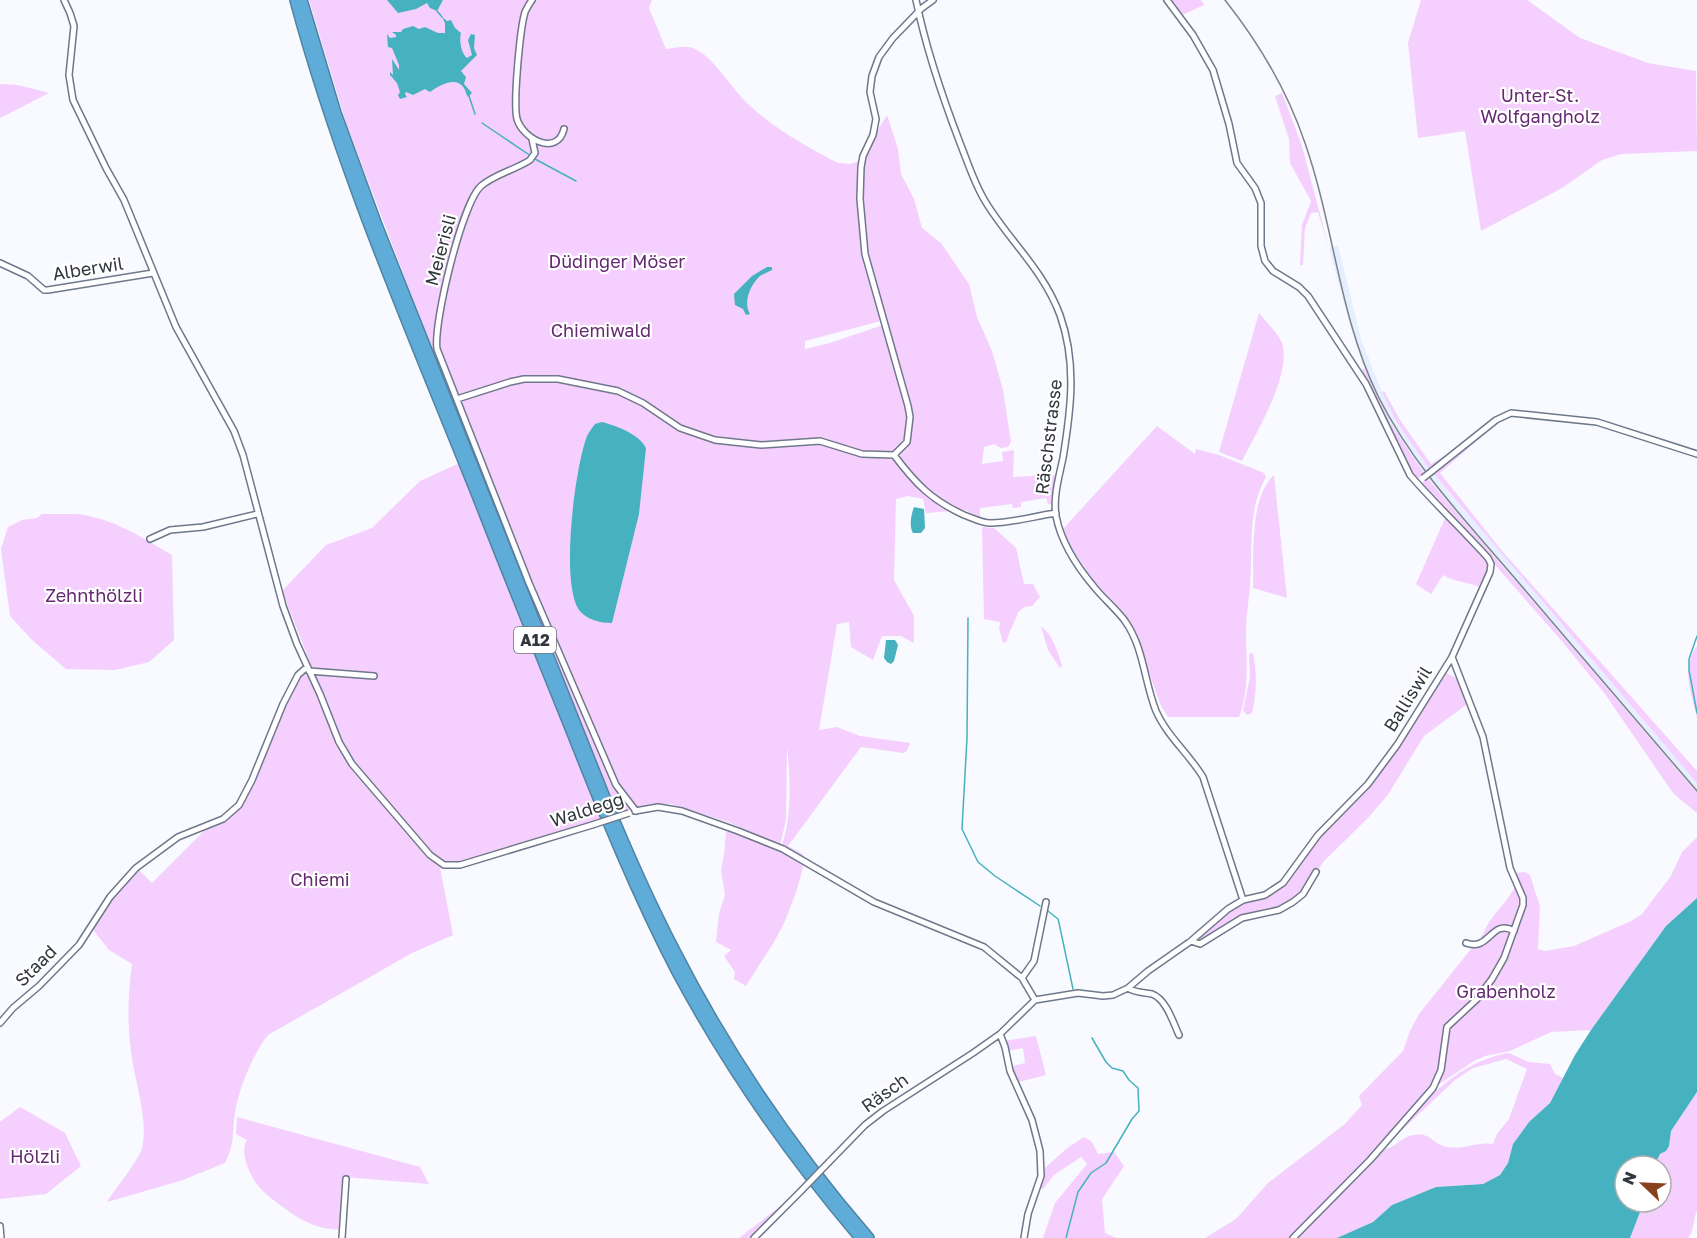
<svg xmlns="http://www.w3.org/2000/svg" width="1697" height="1238" font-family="'Golos Text',sans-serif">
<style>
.built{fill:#e6efff}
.green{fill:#f5cffd}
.water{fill:#46b1bf}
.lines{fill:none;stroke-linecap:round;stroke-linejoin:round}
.stream{stroke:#46b1bf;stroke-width:1.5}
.street-casing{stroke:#6f788a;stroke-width:8}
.highway-casing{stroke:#5083a2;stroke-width:12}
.street{stroke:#fff;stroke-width:5}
.highway{stroke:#60acd8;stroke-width:9}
.rail{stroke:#7f8288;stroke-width:1.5}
.street-bridge-casing{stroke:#6f788a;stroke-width:8;stroke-linecap:butt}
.street-bridge{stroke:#fff;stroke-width:5}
.labels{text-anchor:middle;stroke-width:4.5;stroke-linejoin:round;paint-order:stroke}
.shield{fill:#fff;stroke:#707277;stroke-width:1.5}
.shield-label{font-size:16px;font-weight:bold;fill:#32363d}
.park-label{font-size:18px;fill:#642970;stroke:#fff}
.street-label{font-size:18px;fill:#32363d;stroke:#fff}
</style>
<rect width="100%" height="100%" fill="#f8faff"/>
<!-- built -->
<path class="built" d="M1338 245 1361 339 1382 392 1396 421 1430 470 1697 783V793L1426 477 1411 455 1391 424 1364 368 1347 315 1329 248Z"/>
<!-- green -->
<path class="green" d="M309 0H652L649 8 666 49C674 48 685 45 693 48 712 55 731 87 745 101 771 127 806 146 838 163L850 164 860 161 859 210 863 258 881 321 805 341V349L830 343 886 324 867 255 862 198 865 151 887 115 898 149 901 174 914 199 922 228 941 243 969 284 977 317 992 351 1003 390 1011 442 1008 447 1001 448 994 444 984 447 982 464 1003 461 1002 452 1014 450 1013 477 1057 475 1051 504H1048L1046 498 1021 502V507L1013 508 1012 504 980 508V518L966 510 926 513 923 499 908 496 896 499 894 580 914 616V643L901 636H882L873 660 851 647 849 622 837 624 819 730 837 727 860 736 910 743 907 751 903 753 861 747 788 846 803 854C807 866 789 913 783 925 773 946 758 966 746 986L734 979 735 972 724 956 731 950 716 942 719 914 725 895 721 870 724 855 726 832 733 830 780 850C793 818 790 779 787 746L786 820 780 846 728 822 671 804 647 805 449 864 439 861 430 852 427 856 440 867 453 935 412 953 268 1035C254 1052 238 1090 235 1113 232 1133 235 1144 225 1163L180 1181 107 1202C114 1191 140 1158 142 1148 149 1120 134 1080 131 1051 127 1020 128 995 132 964L109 950 91 927 112 897 138 869 152 883 207 828 224 821 241 806 255 781 284 704 295 682 307 670 326 714 330 713 282 591 326 545 372 528 420 481 473 457 346 123Z
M1169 0H1201L1204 5 1182 15Z
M1421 0H1527L1580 38 1648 63 1696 71 1697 151 1621 154 1602 160 1562 188 1481 231 1465 131 1418 138 1408 43Z
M0 84 18 85 49 93 0 118Z
M1282 93 1302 146 1329 248 1318 212 1311 213 1305 228 1303 265H1300L1302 225 1311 201 1290 163 1289 139 1275 96Z
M1259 313C1266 322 1278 333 1282 343 1292 374 1256 433 1242 461L1219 452Z
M1364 368 1391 424 1425 475 1418 478 1412 476 1361 373Z
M1384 391 1400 420 1431 464 1455 449 1488 423 1489 424 1430 470 1396 421 1382 392Z
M1502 419 1440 473 1502 551 1697 771V783L1433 473Z
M1157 426 1195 454 1196 449 1219 455 1264 473 1266 477C1247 510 1253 547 1250 585 1249 600 1246 615 1246 630 1246 660 1250 688 1239 717H1168L1161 706 1134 631 1113 601 1092 579 1072 549 1063 529Z
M1274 475 1287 598 1253 588C1254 556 1249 498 1274 475Z
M1426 477 1697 793V813L1674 794 1664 780 1605 694 1560 639 1454 518 1425 492 1422 483Z
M42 514C53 514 65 514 76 514 111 517 143 538 172 555L174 640 149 662 115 670 66 669 31 639 10 616 1 549 8 527 22 520 37 518Z
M1446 516 1485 559C1492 570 1483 577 1479 587 1465 581 1457 583 1443 575L1431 594 1416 584Z
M982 527 994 528 1016 548 1024 584H1033L1040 597 1032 606 1025 607 1018 612C1016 621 1008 632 1007 641L1003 643 999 628 1000 622 984 619Z
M1041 626C1053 636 1058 652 1062 666L1060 668 1048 650Z
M1697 646V718C1692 694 1680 667 1697 646Z
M1253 653C1257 675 1257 692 1252 713L1247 715 1243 710 1250 677 1249 654Z
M1447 673 1456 678 1466 702V705L1424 736 1387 796 1367 819 1324 861 1302 894 1281 907 1250 914 1202 942 1197 941 1228 912 1238 906 1266 897 1288 883 1320 835 1375 781 1378 774Z
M1697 837V898L1666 926 1591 1030 1551 1032 1510 1051 1485 1056 1474 1061 1438 1085 1434 1083 1369 1158 1290 1238H1205L1236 1219 1268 1183 1345 1124 1362 1105 1359 1096 1403 1051 1410 1031 1419 1014 1483 934C1490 916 1505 905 1515 887L1519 892 1514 873 1525 872 1530 875 1540 907 1538 949 1545 951 1574 946 1631 921 1642 914 1671 876 1682 852Z
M1036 1036 1046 1075 1015 1083 1009 1067 1025 1063 1023 1048 1006 1051 1003 1041Z
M1509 1053 1528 1062 1550 1064 1555 1074 1563 1078 1550 1103 1529 1122 1513 1144 1508 1163 1500 1175 1483 1184 1436 1187 1392 1205 1373 1222 1337 1238H1296L1385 1149C1395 1148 1402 1136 1414 1135 1431 1132 1432 1144 1447 1147 1464 1150 1478 1141 1493 1144L1497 1134 1509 1119 1527 1069 1506 1059 1473 1068 1455 1080 1386 1145C1391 1136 1400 1128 1407 1120 1436 1089 1466 1060 1509 1053Z
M1697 1092V1211C1693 1219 1694 1232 1688 1238H1630L1644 1202H1661V1166H1654L1660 1154 1666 1151 1669 1146 1671 1131Z
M20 1107 65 1133 81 1166 46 1194 0 1199V1122Z
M237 1117 420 1167 429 1184 345 1177 341 1230C329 1229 320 1228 309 1223 295 1217 274 1201 263 1191 252 1181 238 1153 247 1140L236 1134Z
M1084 1137 1092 1142 1098 1154 1114 1152 1124 1166 1102 1199 1105 1233 1116 1238H1043L1055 1203 1087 1164 1081 1157 1054 1175 1043 1189 1038 1187 1045 1168 1066 1149Z
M787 1201 751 1238H739Z"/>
<!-- water -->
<path class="water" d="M387 0H443L437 11 430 8 427 3 416 9 398 13Z
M442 17 447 21 451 20 455 28 461 33C459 40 461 53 467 58L472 55 468 40 471 34 475 35 474 48 477 55 461 71 466 77 464 84 472 93 468 97C466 95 466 91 464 88 456 75 438 86 430 92L425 89 413 95 406 92 405 94 407 97 400 99 398 95 400 92 397 83 390 75V72L393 75 392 59 399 70V65L392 48 388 47 387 34 390 38 396 37V35L392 32H401L403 29 413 26 419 29 425 27 438 33H445V23Z
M767 267H772V270C769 272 762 274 759 277 750 286 743 302 750 314L746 315 743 309 735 305 734 294 752 276Z
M602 422C617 426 639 434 646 448L639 514 612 623C600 623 587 620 579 610 560 582 575 468 587 436 589 432 592 428 595 424Z
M914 507 924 509 925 528 921 533H913C909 526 911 515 914 507Z
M886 640H895L898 645 894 661 891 664 887 662 884 658Z
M1697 898V1092L1671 1131 1669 1146 1666 1151 1660 1154 1654 1166H1625V1202H1644L1630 1238H1337L1373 1222 1392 1205 1436 1187 1483 1184 1500 1175 1508 1163 1513 1144 1529 1122 1550 1103 1575 1055 1591 1030 1666 926Z"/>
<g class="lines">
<!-- stream -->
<path class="stream" d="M437 11 442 17
M469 96 475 114
M482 123 531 156
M535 159 576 181
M968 618 967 738 962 829 978 862 995 876 1040 906
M1697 636 1689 659V670L1697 713
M1048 911 1058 919 1059 923 1073 989
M1066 1238 1078 1192 1091 1173 1106 1163 1132 1119 1139 1111 1138 1088 1129 1080 1123 1071 1112 1068 1106 1062 1092 1038"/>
<defs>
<path id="street" d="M64 0 70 13 74 26 69 75 73 100 106 168 124 200 176 327 234 431 243 455 283 606 297 644 320 694 339 742 352 764 430 855 444 865H460L592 825
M532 0C529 4 527 8 525 12 520 29 513 103 517 119 523 139 557 157 564 129
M916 0C926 49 942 96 960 143 968 163 974 183 985 201 1009 241 1043 269 1060 315 1077 363 1071 409 1063 458 1059 477 1053 497 1056 516 1061 542 1078 568 1095 588 1104 599 1116 609 1125 621 1144 648 1144 681 1156 711 1167 736 1189 754 1203 777L1243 900
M532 139 535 153 530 160C515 170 495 174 481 186 462 203 433 324 437 349L529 583 616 785 636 811
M0 263 28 276 44 290H48L153 273
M457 399 510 382 524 379H558L618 391 643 403 680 428 715 440 761 445 820 441 862 454 894 455 907 442 910 417 908 406 865 254 860 199 861 167 863 156 873 135 876 119 870 92 872 76 879 57 893 38 922 8 933 0
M894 455C915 483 931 500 964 515 973 518 981 523 991 523 1012 523 1035 516 1056 513
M1432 471 1496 420 1511 413 1597 422 1697 454
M150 539 170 530 203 527 257 514
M309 671 374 676
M635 811 658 807 682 811 738 831 783 849 874 902 984 947 1022 978 1035 1000
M1191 941 1200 944 1242 918 1279 910 1293 902 1303 894 1316 872
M1466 943C1490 952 1491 918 1514 931
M1022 978 1034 961 1046 902
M1128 988C1135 993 1143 992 1152 994 1166 999 1173 1022 1179 1035
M0 1023 13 1008 39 986 79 945 110 897 136 868 178 837 223 819 239 805 252 780 283 704 298 675 307 667
M1000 1034 1005 1047 1010 1071 1032 1120 1040 1151 1041 1176 1028 1214 1024 1238
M829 1162 865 1125 883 1111 973 1053 1000 1034 1035 1000 1078 993 1103 996 1113 995 1128 988 1148 971 1191 941 1228 909 1243 900 1265 895 1283 883 1318 835 1368 784 1397 745 1452 657 1490 572 1491 564 1488 558C1462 529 1434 503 1410 475L1366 384 1308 296 1299 287 1273 271 1265 261 1261 246V203L1255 188 1237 163 1229 124 1213 70 1193 35 1167 0
M0 1226 1 1238
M342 1238 346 1179
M754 1238 800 1192
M1293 1238 1370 1160 1433 1088 1441 1070 1447 1027 1477 999 1492 979 1504 958 1523 905V898L1510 868 1483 737 1452 657"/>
<path id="highway" d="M295 0C341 172 414 337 480 503 510 580 541 656 572 733 604 814 637 895 677 972 728 1067 790 1156 860 1238
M302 0 336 113 377 225 606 800C627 851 649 901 674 949 727 1053 793 1150 869 1238"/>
</defs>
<!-- street casing -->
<use href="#street" class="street-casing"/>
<!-- highway casing -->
<use href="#highway" class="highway-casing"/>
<!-- street -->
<use href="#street" class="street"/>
<!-- highway -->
<use href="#highway" class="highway"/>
<!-- rail -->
<path class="rail" d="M1225 0C1259 43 1287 90 1305 143 1334 226 1339 316 1378 396 1412 464 1464 519 1513 576 1574 648 1636 720 1697 791"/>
<defs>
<path id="street-bridge" d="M1423 478 1432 471
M592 825 629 813
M800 1192 829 1162"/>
</defs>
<!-- street-bridge casing -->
<use href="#street-bridge" class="street-bridge-casing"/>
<!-- street-bridge -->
<use href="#street-bridge" class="street-bridge"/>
</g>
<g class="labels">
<!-- shield labels -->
<rect class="shield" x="514" y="627" width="42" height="26" rx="4.5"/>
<g class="shield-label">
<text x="535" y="646">A12</text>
</g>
<!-- park labels -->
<g class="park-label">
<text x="1540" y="102">Unter-St.<tspan x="1540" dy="21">Wolfgangholz</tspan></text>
<text x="617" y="268">Düdinger Möser</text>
<text x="601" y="337">Chiemiwald</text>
<text x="94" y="602">Zehnthölzli</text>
<text x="320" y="886">Chiemi</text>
<text x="1506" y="998">Grabenholz</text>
<text x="35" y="1163">Hölzli</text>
</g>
<!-- street labels -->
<g class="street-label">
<text transform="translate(441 250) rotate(-75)" y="6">Meierisli</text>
<text transform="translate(88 269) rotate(-9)" y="6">Alberwil</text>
<text transform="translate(1049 437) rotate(-83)" y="6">Räschstrasse</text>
<text transform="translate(1408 699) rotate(-58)" y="6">Balliswil</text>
<text transform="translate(587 810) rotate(-18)" y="6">Waldegg</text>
<text transform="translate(36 966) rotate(-45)" y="6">Staad</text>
<text transform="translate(885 1093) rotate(-36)" y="6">Räsch</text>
</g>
</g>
<!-- north arrow -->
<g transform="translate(1643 1184) rotate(293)"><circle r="28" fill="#ffffff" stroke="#adafb1" stroke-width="1.5"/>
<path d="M0-4.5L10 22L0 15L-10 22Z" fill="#87411c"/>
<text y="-9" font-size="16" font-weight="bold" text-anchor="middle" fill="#32363d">N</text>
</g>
</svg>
